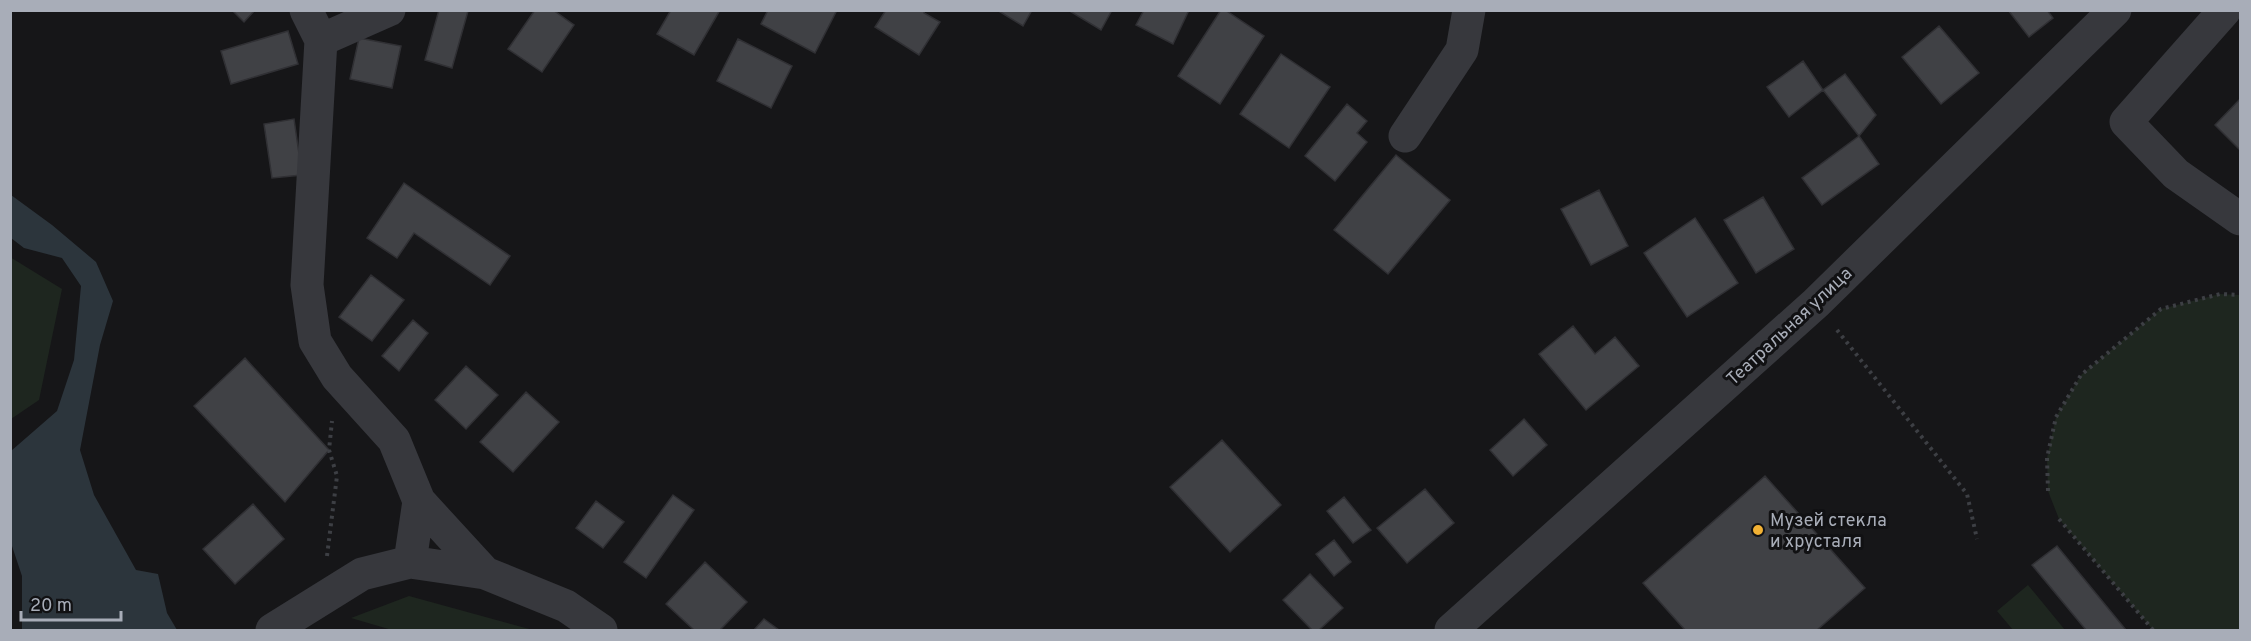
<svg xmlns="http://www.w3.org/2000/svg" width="2251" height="641" font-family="Overpass,sans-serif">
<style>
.green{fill:#1e261f}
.water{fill:#2c353c}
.building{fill:#404145;stroke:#303034;stroke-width:1.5}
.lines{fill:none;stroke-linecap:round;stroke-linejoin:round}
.path{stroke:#3d3f44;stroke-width:4;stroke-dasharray:3 4.5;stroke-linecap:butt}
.minor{stroke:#37383d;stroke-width:33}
.poi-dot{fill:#f2b134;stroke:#111113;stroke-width:2}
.labels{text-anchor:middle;stroke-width:6;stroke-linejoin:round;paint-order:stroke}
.street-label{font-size:18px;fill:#a8adb8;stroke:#111113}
.poi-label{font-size:18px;fill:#a8adb8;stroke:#111113;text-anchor:start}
</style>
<rect width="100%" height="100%" fill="#161618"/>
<!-- green -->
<path class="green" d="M10 257 62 289 39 400 11 419Z
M2220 294 2240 295V630H2153L2059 519 2048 491 2047 458 2056 417 2081 375 2161 309Z
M2028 585 2065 630H2013L1997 611Z
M409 596 533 630H392L351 618Z"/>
<!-- water -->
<path class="water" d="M11 195 52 225 96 262 113 301 100 345 80 450 94 495 136 570 158 574 167 613 177 630H22V576L11 543V451L57 411 74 360 81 286 62 258 24 248 11 238Z"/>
<!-- building -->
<path class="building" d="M232 10H255L244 22Z
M439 10 468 11 452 68 425 60Z
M535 10H553L574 25 542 72 508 49Z
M671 10H720L694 55 657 34Z
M768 10H837L815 53 761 24Z
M886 10H925L924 13 940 22 919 55 875 27Z
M997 10H1032L1023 26Z
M1068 10H1112L1101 30Z
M1144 10H1189L1173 44 1136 25Z
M1221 10H1225L1264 36 1220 104 1178 76Z
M2008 10H2047L2053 18 2029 37Z
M1939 26 1979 73 1941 104 1902 57Z
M288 31 298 64 231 84 221 51Z
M359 38 401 46 392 88 350 79Z
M738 39 792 66 771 108 717 81Z
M1281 54 1330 87 1289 148 1240 114Z
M1803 61 1823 90 1789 117 1767 87Z
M1845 74 1876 115 1859 136 1823 90Z
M2240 99V150L2215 125Z
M1347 104 1367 121 1357 133 1367 142 1335 181 1305 156Z
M294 119 302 175 272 178 264 124Z
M1859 136 1879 164 1822 205 1802 178Z
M1396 155 1450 200 1388 274 1334 230Z
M404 183 510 256 490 285 414 233 397 258 367 238Z
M1599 190 1628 246 1591 265 1561 209Z
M1763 197 1794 249 1756 273 1724 220Z
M1695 218 1738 283 1687 317 1644 253Z
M371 275 404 300 372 341 339 317Z
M413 320 428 333 399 371 382 356Z
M1573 326 1595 354 1615 337 1639 366 1586 410 1539 354Z
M245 358 329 450 285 502 194 406Z
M466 366 498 395 466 429 435 400Z
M526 392 559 422 513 472 480 442Z
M1524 419 1547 445 1513 476 1490 450Z
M1222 440 1281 505 1230 552 1170 487Z
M1765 476 1865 588 1817 630H1685L1643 583Z
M1425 489 1454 523 1407 563 1377 528Z
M673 495 694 510 646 578 624 562Z
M1344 497 1371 530 1353 543 1327 511Z
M596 501 624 522 603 548 576 528Z
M253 504 284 539 235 584 203 549Z
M1334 540 1351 562 1334 576 1316 554Z
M2057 546 2126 630H2086L2032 565Z
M705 562 747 602 720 630H694L666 604Z
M1310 574 1343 608 1319 630H1312L1283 600Z
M764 619 779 630H754Z"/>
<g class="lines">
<!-- path -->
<path class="path" d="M1837 330 1967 494 1977 539
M2048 491 2047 458 2056 417 2081 375 2161 309 2220 294 2240 295
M2059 519 2153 630
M327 556 337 476 329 450 332 421"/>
<!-- minor -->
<path class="minor" d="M306 10 321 40 307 285 315 341 337 377 394 440 419 501 485 573
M2225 10 2126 122 2176 174 2240 219
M321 40 389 10
M1405 136 1462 50 1469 10
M410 562 419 501
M272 630 362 574 410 562 485 573 566 606 601 630
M1451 630 1816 303 2115 10"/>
</g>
<!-- markers -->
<circle class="poi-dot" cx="1758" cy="530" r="6"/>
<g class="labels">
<!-- street labels -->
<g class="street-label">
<text transform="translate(1789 326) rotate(-43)" y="6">Театральная улица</text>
</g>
<!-- poi labels -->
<g class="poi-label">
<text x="1770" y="526">Музей стекла<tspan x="1770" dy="21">и хрусталя</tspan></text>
</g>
</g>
<!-- border -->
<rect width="2251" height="641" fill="none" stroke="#a8adb8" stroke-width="24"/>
<!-- scale -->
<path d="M21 611v9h100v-9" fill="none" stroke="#a8adb8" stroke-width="3"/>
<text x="30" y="611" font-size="18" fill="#a8adb8" stroke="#111113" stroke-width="4.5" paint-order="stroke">20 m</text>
</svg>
